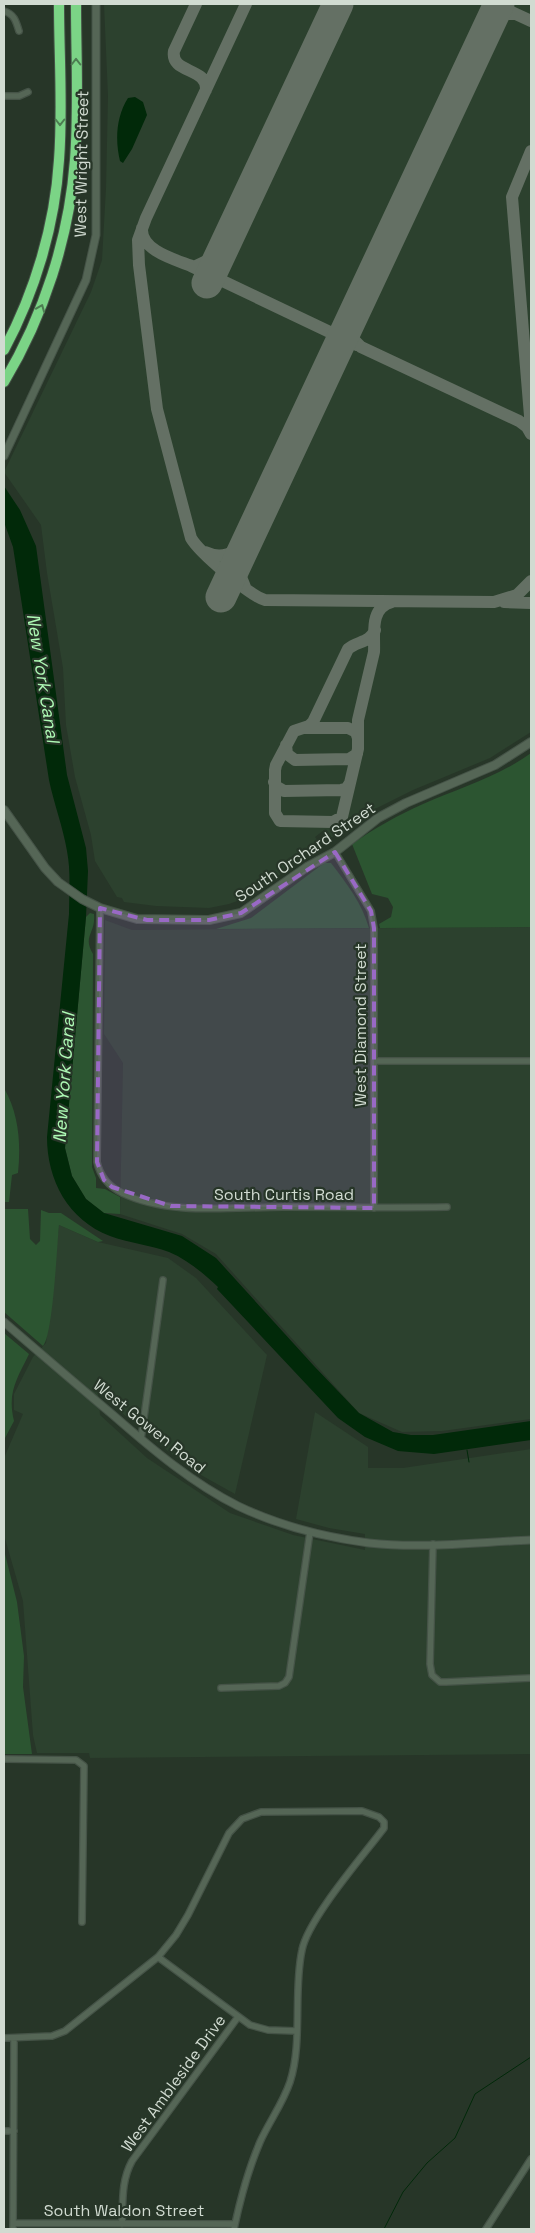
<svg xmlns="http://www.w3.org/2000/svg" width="535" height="2233" font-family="'Space Grotesk',sans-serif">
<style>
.built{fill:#2c412e}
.green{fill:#2c5531}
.water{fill:#012909}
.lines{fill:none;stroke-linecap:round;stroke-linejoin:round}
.stream{stroke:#012909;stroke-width:1}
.taxiway{stroke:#647064;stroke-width:12}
.runway{stroke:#647064;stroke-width:31}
.minor-casing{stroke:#455347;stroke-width:8}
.tertiary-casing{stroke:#455347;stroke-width:9}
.secondary-casing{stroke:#455347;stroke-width:10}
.motorway-casing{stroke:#455347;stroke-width:12}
.minor{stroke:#556656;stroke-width:5.5}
.tertiary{stroke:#556656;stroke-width:7}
.secondary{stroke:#556656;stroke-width:8}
.motorway{stroke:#7bd486;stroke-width:10}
.oneway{stroke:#4d7d52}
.marked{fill:#9969c5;fill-opacity:0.2;stroke:#9969c5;stroke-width:4;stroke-dasharray:10 6;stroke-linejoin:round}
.labels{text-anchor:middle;stroke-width:4.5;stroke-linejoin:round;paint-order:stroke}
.street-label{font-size:16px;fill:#d1dbd1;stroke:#273628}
.water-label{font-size:18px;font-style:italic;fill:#aefab5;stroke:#273628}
</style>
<rect width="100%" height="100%" fill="#273628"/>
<!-- built -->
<path class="built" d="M104 4H531V732L490 758 413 790 371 811 331 838 324 830 315 837 321 845 251 896 229 904 209 908 156 906 124 902 122 898 117 897 95 861 91 835 75 777 66 725 63 668 47 573 41 525 4 472 91 292 102 260 106 188 108 96Z
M105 920 132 930 531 927V1419L442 1431 402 1432 359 1413 216 1254 182 1234 120 1214 123 1063 104 1034Z
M59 1225 98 1242 168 1258 196 1278 267 1355 235 1494 201 1475 169 1452 98 1393 100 1415 147 1458 230 1513 293 1535 365 1550V1534L329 1528 296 1519 315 1412 368 1447V1468H403L531 1449V1754L90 1758 89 1753H37L33 1735 23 1601 4 1535V1458L23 1414 14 1410V1394L33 1357 46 1343Z"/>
<!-- green -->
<path class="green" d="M531 753V927L380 928 379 924 391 917 393 907 388 898 372 894 352 844C375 828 398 815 423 804 460 788 498 777 531 753Z
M324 863H331C347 884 362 903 369 928L216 929 251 918Z
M90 913 94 914C96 934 82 936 93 954L92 1167 96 1178V1188L105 1189 120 1197V1214L104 1213 86 1199 72 1176 65 1148 86 917Z
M4 1088C19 1114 21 1144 18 1173L12 1175 9 1202H4Z
M4 1209H28L30 1239 36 1245 40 1241 41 1210 49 1213H61L103 1241 98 1242 59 1225C57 1245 53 1335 43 1346L4 1312Z
M4 1333 29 1354C17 1379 7 1392 14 1421L4 1440Z
M4 1550 17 1602 24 1656 23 1687 32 1754H4Z"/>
<!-- water -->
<path class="water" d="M135 97 143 102 147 115 132 149 123 163 120 161C115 140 116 117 128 98Z
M4 486 20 510 36 546 67 775 86 848 88 871 86 917 65 1148 72 1176 86 1199 104 1213 182 1236 216 1258 314 1366 359 1413 393 1432 411 1435H433L531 1421V1440L434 1454 398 1451 365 1437 338 1418 217 1289 218 1287C203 1273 188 1260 169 1252 150 1245 129 1243 110 1236 68 1220 47 1180 47 1137L69 914C69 893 71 872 67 851 63 827 54 804 49 780L13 547 4 522Z"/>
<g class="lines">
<!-- stream -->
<path class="stream" d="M467 1450 469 1462
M384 2229 403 2192 427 2163 455 2138 475 2094 531 2057"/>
<!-- taxiway -->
<path class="taxiway" d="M196 4 174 51C170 74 208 67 206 90
M246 4 146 218 138 240 139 265 157 409 191 538C199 552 250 596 265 600L494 602 517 595 531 581
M494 4 531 21
M489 25 502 14H515
M531 151 512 197 531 428
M142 228C140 251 177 260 194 267L221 254
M191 266 357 345
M350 322 351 337 361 347 519 421 527 427 531 434
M205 552C222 560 234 553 247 542
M241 554 239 572 245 587
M504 602 531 603
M375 630C370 643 357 641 348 649L313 722 309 726 294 731 276 765 275 770V813L280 821 333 822 342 817 358 749V720L374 652C375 634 369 608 392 602
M303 728H348L356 732 358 738
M286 745 287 754 295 760 349 759 357 754
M274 782 277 787 284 791 341 790 346 789 350 783"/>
<!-- runway -->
<path class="runway" d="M207 283 338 4
M221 597 499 4"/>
<defs>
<path id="minor" d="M4 11C14 14 16 21 19 31
M4 96H19L28 92
M335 852 371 911 374 928V1208
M100 908 97 1162C100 1176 108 1186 122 1193 170 1216 231 1207 284 1207 338 1207 393 1208 447 1207
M374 1061H531
M141 1439 163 1280
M433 1544 430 1664 432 1675 440 1682H446L531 1678
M221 1688 279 1686 285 1683 289 1677 310 1532
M4 1759 76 1760 84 1766 82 1922
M158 1957 250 2025 268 2030 296 2031
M4 2038 52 2036 65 2031 158 1957 176 1935 188 1915 229 1833 242 1819 261 1812 362 1811 379 1817 384 1822V1828C363 1856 308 1919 302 1950 293 1991 303 2042 290 2082 283 2103 269 2122 260 2142 248 2170 240 2200 234 2229
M4 2131H14
M13 2223 235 2224
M122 2224C123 2202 121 2181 132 2161L238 2017
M13 2229 14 2038
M486 2229 531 2159"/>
<path id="tertiary" d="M4 456 86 280 96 235V4
M4 1322C40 1353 76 1384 113 1415 152 1449 192 1483 238 1506 280 1526 323 1537 369 1543 422 1549 478 1542 531 1540"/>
<path id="secondary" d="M4 810 45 868 58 882 82 899 100 908 137 919 209 920 241 913 307 867 335 852 378 818 406 803 495 765 531 742"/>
<path id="motorway" d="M4 350C35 292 55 225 59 160 63 109 59 56 59 4
M4 382C44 315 69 238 75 160 79 108 76 55 76 4"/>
</defs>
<!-- minor casing -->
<use href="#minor" class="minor-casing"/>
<!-- tertiary casing -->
<use href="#tertiary" class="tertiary-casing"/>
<!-- secondary casing -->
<use href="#secondary" class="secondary-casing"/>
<!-- motorway casing -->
<use href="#motorway" class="motorway-casing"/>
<!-- minor -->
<use href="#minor" class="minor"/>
<!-- tertiary -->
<use href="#tertiary" class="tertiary"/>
<!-- secondary -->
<use href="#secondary" class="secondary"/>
<!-- motorway -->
<use href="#motorway" class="motorway"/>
</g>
<!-- one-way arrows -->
<defs><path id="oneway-chevron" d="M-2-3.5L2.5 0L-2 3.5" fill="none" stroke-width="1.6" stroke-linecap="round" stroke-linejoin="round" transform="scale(1.25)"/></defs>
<g class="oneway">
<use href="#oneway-chevron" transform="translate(76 62) rotate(-90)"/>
<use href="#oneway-chevron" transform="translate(60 122) rotate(90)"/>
<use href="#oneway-chevron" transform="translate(41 308) rotate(-68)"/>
</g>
<!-- marked area -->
<path class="marked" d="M335 852 371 911 374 928V1208L171 1206 112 1187 104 1180 97 1162 100 908 147 920H209L241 913Z"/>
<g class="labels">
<!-- street labels -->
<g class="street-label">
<text transform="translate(81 164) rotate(-89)" y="6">West Wright Street</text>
<text transform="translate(305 852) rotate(-34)" y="6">South Orchard Street</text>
<text transform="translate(360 1025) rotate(-90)" y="6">West Diamond Street</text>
<text x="284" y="1200">South Curtis Road</text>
<text transform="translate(150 1426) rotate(39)" y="6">West Gowen Road</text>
<text transform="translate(173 2083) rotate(-54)" y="6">West Ambleside Drive</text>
<text x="124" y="2216">South Waldon Street</text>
</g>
<!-- water labels -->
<g class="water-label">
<text transform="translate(43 678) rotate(81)" y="6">New York Canal</text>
<text transform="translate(64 1078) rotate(-86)" y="6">New York Canal</text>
</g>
</g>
<!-- border -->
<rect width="535" height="2233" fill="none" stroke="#d1dbd1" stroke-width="10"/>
</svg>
